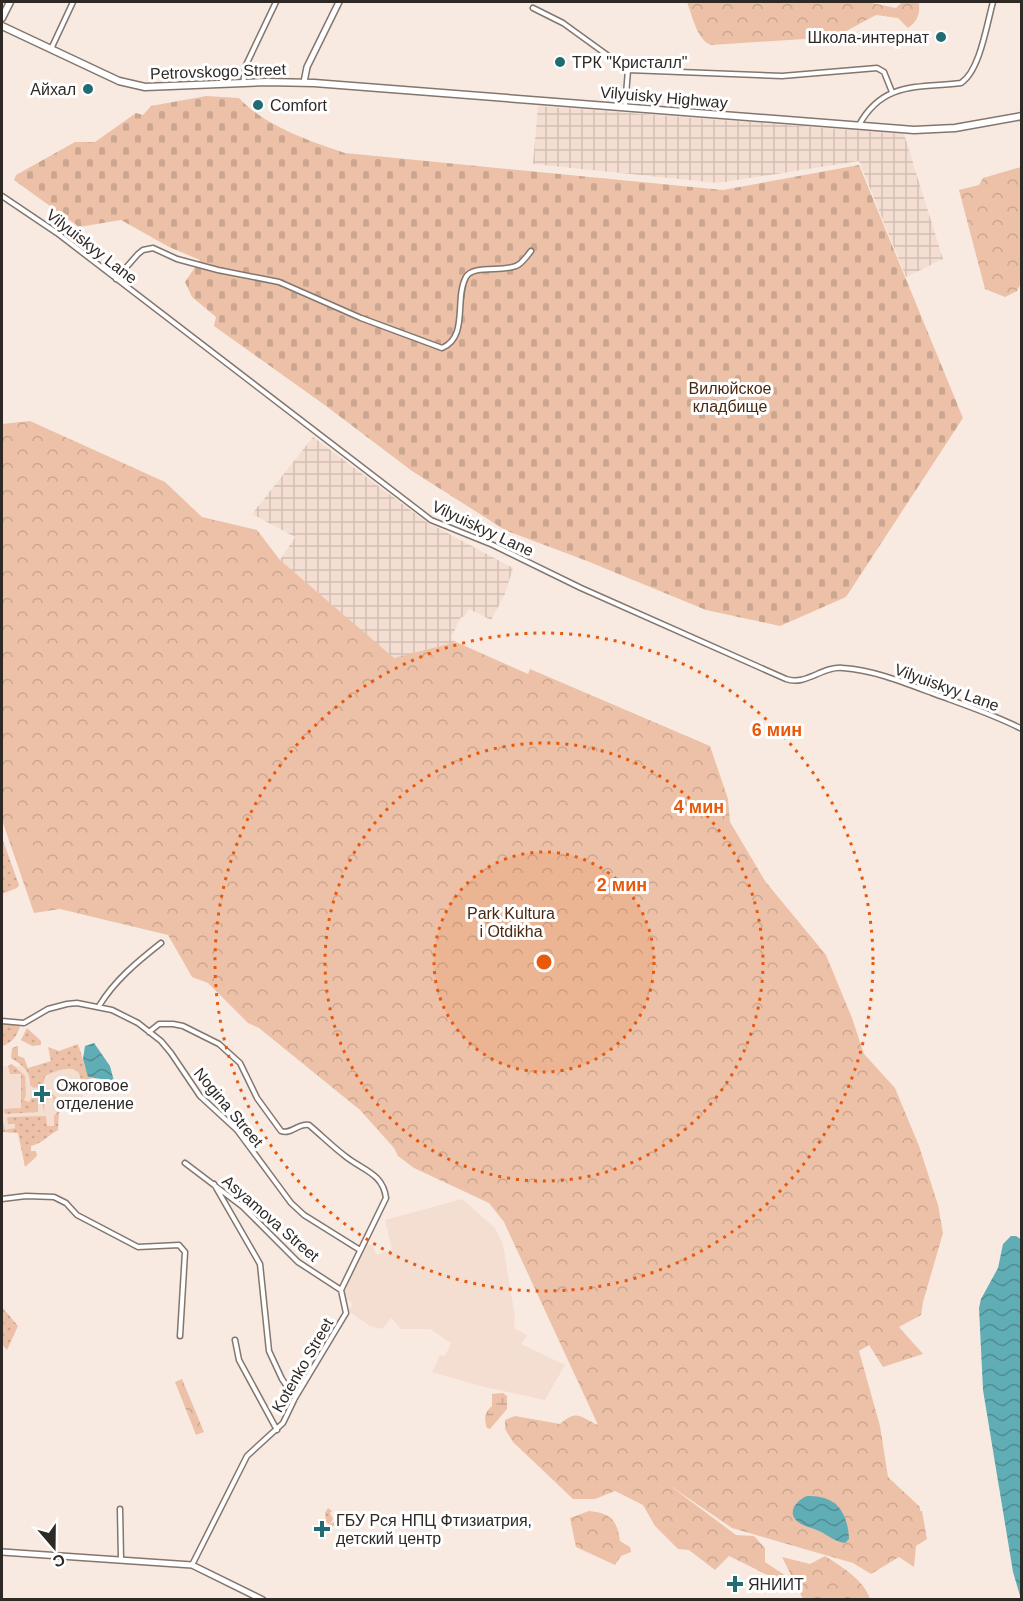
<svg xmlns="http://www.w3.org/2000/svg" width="1023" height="1601" font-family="Helvetica,sans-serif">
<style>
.built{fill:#f4ded1}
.industrial{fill:url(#industrial-grid)}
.grass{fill:url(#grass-dots)}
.forest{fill:url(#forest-crowns)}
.wetland{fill:url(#wetland-marsh)}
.cemetery{fill:url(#cemetery-stones)}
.pitch{fill:#ecc1a7}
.water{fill:url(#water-waves)}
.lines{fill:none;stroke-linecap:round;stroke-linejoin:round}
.street-casing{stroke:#83766e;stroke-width:7}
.secondary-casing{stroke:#83766e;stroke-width:8}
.primary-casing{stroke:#83766e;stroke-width:9}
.street{stroke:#fff;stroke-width:4}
.secondary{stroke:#fff;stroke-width:5}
.primary{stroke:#fff;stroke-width:6}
.ring{fill:none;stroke:#e8590c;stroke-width:3;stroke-dasharray:3 6}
.poi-dot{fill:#216c73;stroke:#fff;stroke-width:2}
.labels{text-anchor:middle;stroke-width:6;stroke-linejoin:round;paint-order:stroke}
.poi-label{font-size:16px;fill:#2f2926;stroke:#fff;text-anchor:start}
.street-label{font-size:16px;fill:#2f2926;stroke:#fff}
.park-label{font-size:16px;fill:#4b2910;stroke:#fff}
.centre{fill:#e8590c;stroke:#fff;stroke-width:3}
.ring-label{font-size:18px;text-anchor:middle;font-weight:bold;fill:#e8590c;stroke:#fff;stroke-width:6;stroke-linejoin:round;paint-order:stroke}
</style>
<defs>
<pattern id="industrial-grid" width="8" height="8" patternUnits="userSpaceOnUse" patternTransform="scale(1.5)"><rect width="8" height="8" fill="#f4ded1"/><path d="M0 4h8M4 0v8" fill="none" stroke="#d2beb3"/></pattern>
<pattern id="grass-dots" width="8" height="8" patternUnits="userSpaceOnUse" patternTransform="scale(1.5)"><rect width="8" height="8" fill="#ecc1a7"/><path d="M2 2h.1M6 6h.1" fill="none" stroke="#cba690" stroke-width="1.8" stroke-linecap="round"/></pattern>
<pattern id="forest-crowns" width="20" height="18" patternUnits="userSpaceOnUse" patternTransform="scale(1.5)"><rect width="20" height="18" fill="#ecc1a7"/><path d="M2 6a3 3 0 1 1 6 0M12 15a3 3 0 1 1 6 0" fill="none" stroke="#cba690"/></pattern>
<pattern id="wetland-marsh" width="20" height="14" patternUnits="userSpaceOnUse" patternTransform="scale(1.5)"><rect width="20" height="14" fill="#ecc1a7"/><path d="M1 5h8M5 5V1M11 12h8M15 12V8" fill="none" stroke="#cba690"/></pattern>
<pattern id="cemetery-stones" width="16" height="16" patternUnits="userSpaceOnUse" patternTransform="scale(1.5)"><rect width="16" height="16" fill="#ecc1a7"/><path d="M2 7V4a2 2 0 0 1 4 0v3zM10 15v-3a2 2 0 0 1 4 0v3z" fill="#cba690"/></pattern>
<pattern id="water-waves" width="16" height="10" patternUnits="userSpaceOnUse" patternTransform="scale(1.5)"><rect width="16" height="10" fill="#61adb5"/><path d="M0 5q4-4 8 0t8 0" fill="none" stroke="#508d93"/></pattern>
</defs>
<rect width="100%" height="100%" fill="#f9eae1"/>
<!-- built -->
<path class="built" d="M2 1066H26V1069H78L81 1072 84 1106 63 1107 58 1113 57 1131 2 1130Z
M462 1199 495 1228 503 1244 515 1317 514 1328 527 1335 521 1344 565 1365 545 1400 484 1387 432 1372 440 1355 445 1356 451 1343 430 1329H401L391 1318 382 1329 370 1326 348 1311 353 1304 348 1299 346 1304 344 1291 365 1244 372 1245 377 1255 392 1249 385 1220Z"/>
<!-- industrial -->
<path class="industrial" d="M538 106 904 134 943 259 906 277 859 161 718 183 533 164Z
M313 437 425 521 513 568 505 594 491 620 469 609 464 617H461L451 638 456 642 394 659 280 560 295 537 252 514Z"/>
<!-- grass -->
<path class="grass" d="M2 838 19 885 17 888 2 894Z
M2 1023 20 1026C18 1035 11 1044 2 1046Z
M27 1028 41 1041V1045L32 1046 21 1040Z
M78 1044 88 1076 96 1082 90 1094H83C82 1088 82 1079 79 1074 74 1063 53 1072 45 1076 44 1085 42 1087 34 1088L30 1085C31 1071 22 1065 11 1058L12 1048 18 1046V1056L24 1058 28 1068 51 1061 48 1047 59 1051Z
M12 1064 25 1076 26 1094 24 1100 29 1102 33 1096 38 1093V1112L5 1114 4 1112V1109L21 1108V1074H10L8 1066Z
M45 1093 52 1094 62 1102 63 1110 59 1113 58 1130C47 1136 43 1143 31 1146V1151H36L37 1156 25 1167 18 1133 2 1132V1117L5 1130 15 1128V1124H8L7 1118 9 1117 46 1116 47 1126H54V1115L57 1113V1109H54L53 1096 45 1097 44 1112 41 1096Z
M2 1307 18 1326 7 1350 2 1344Z
M328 1508 332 1511 330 1513 333 1519 330 1524 339 1520 343 1522 339 1525 332 1526 326 1522 325 1513Z"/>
<!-- forest -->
<path class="forest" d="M687 2H867L896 8 902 2H919C920 14 918 21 908 28L898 18 876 15 835 37 711 45C697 40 692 15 687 2Z
M1021 167V283L1017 291 1005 297 985 289 959 190 979 185 983 178Z
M2 421V424L30 421 165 482 202 517 257 530 280 560 394 658 456 642 528 674 530 669 710 746 728 799 730 822 765 881 826 955 852 1018 864 1054 895 1088 919 1146 938 1205 943 1233 923 1302 921 1315 899 1327 923 1354 883 1367 869 1345 859 1351 880 1426 888 1477 920 1507V1511H922L927 1539 916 1546 914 1567 899 1557 871 1574 853 1563 732 1528 669 1485 736 1535 754 1536 765 1548V1562L783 1574 790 1586 729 1556 715 1570 689 1550 678 1549 655 1526 643 1505 615 1491 595 1499H573L513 1442 505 1429V1420L515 1416 560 1424C578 1408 581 1418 598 1425L504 1222 489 1203 414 1168 398 1156 394 1148 360 1110 259 1028 248 1023 208 983 192 977 168 935 60 909 34 913 2 820Z
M182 1379 204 1432 196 1435 175 1382Z
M589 1511C610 1513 617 1519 620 1541L630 1547 631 1552 621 1556 615 1565 576 1547 570 1518Z
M825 1556C841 1566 865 1581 870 1599H803L782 1557 810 1564Z"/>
<!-- wetland -->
<path class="wetland" d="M503 1393 507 1396V1409L490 1429 487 1428C484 1419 484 1413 492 1406V1394Z"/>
<!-- cemetery -->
<path class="cemetery" d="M206 96 239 98C263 125 311 142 345 153L723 190 859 165 963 418 846 597 780 626 706 610 587 561 505 530 412 471 326 406 214 326 216 317 192 297 185 282 200 260 169 247 121 220 79 227 14 180 16 175 75 142H95L136 113 143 115 151 106Z"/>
<!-- pitch -->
<path class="pitch" d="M28 831 40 865 22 871 10 838Z"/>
<!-- water -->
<path class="water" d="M94 1043 110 1066 114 1081 88 1077 83 1059 85 1046Z
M1011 1236H1016L1022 1240 1021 1599 1013 1572 983 1390 979 1308 981 1299 998 1268 1003 1244Z
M807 1496C836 1495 848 1512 849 1539L845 1543C835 1542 828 1535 819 1531 813 1528 806 1527 801 1524 785 1515 795 1501 807 1496Z"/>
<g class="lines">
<defs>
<path id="street" d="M533 8 563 23 628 70 625 107
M51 49 73 2
M628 70 782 76 877 68 884 72 892 92
M243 83 246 65 276 2
M859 125C883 81 919 88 961 83 980 71 987 23 993 2
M2 196 57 233 431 520 493 545 581 588 786 679C806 686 822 666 843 668 873 670 903 682 932 693 962 704 993 714 1022 729
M116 279 138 254 143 250 153 248 177 259 218 270 279 282 361 318 442 348C469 337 454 299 466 277 473 264 505 273 518 265 523 262 527 256 531 251
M99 1006C115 980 137 962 161 943
M2 1021 24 1023 48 1009 67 1004 77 1003 112 1010 138 1023 161 1041 171 1053 200 1096 237 1130 291 1203 304 1215 360 1250
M149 1032 159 1024H173L183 1026 219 1044 240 1063 257 1098 281 1131C291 1135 298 1123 309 1125 321 1135 332 1146 345 1156 362 1170 383 1173 386 1198L341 1290 346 1313 295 1398 283 1423 247 1456 192 1565
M185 1163 243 1207 298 1262 341 1290
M214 1184 260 1264 269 1351 282 1379 295 1398
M2 1199 26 1196 54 1197 66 1203 77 1215 138 1247 179 1245 185 1252 180 1336
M235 1340 239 1360 277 1430
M120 1509 121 1559"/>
<path id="secondary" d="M304 82 307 67 339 2
M2 1552 192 1565 263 1600"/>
<path id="primary" d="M2 18 10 2
M2 26 119 81 145 87 266 82 314 83 914 130 955 128 1022 116"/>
</defs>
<!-- street casing -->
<use href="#street" class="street-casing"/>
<!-- secondary casing -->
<use href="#secondary" class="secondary-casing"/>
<!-- primary casing -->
<use href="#primary" class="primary-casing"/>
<!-- street -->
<use href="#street" class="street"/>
<!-- secondary -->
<use href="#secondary" class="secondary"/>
<!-- primary -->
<use href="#primary" class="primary"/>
</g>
<!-- distance rings -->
<circle cx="544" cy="962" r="110" fill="#e8590c" fill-opacity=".12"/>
<g class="ring">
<circle cx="544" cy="962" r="110"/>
<circle cx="544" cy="962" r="219"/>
<circle cx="544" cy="962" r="329"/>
</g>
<!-- markers -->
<g class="poi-dot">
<circle cx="941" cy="37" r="6"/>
<circle cx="560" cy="62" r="6"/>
<circle cx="88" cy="89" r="6"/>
<circle cx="258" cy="105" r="6"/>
<path d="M39 1085h6v6h6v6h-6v6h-6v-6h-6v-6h6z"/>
<path d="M319 1520h6v6h6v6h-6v6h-6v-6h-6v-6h6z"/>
<path d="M732 1575h6v6h6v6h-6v6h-6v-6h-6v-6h6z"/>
</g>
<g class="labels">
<!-- poi labels -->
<g class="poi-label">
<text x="929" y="43" text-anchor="end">Школа-интернат</text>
<text x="572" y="68">ТРК "Кристалл"</text>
<text x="76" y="95" text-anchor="end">Айхал</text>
<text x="270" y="111">Comfort</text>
<text x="56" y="1091">Ожоговое<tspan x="56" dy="18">отделение</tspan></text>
<text x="336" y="1526">ГБУ Рся НПЦ Фтизиатрия,<tspan x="336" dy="18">детский центр</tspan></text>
<text x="748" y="1590">ЯНИИТ</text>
</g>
<!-- street labels -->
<g class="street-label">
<text transform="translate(218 71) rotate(-2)" y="6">Petrovskogo Street</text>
<text transform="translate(664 97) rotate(5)" y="6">Vilyuisky Highway</text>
<text transform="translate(92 246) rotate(38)" y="6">Vilyuiskyy Lane</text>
<text transform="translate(483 528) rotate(25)" y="6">Vilyuiskyy Lane</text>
<text transform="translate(947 687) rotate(20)" y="6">Vilyuiskyy Lane</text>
<text transform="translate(229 1107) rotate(50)" y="6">Nogina Street</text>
<text transform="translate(271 1218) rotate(41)" y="6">Asyamova Street</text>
<text transform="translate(302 1365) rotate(-60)" y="6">Kotenko Street</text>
</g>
<!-- park labels -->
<g class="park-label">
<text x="730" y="394">Вилюйское<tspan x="730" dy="18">кладбище</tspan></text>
<text x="511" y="919">Park Kultura<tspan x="511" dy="18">i Otdikha</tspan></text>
</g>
</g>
<circle cx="544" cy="962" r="9" class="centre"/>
<g class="ring-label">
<text x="777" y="736">6 мин</text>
<text x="699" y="813">4 мин</text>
<text x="622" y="891">2 мин</text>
</g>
<!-- border -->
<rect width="1023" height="1601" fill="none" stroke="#2f2926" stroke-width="6"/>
<!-- north arrow -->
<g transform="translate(54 1547) rotate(160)" stroke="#ffffff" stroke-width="4.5" paint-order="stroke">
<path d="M0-4.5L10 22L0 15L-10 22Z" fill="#2f2926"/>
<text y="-9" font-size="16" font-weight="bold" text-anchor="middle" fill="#2f2926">С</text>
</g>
</svg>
